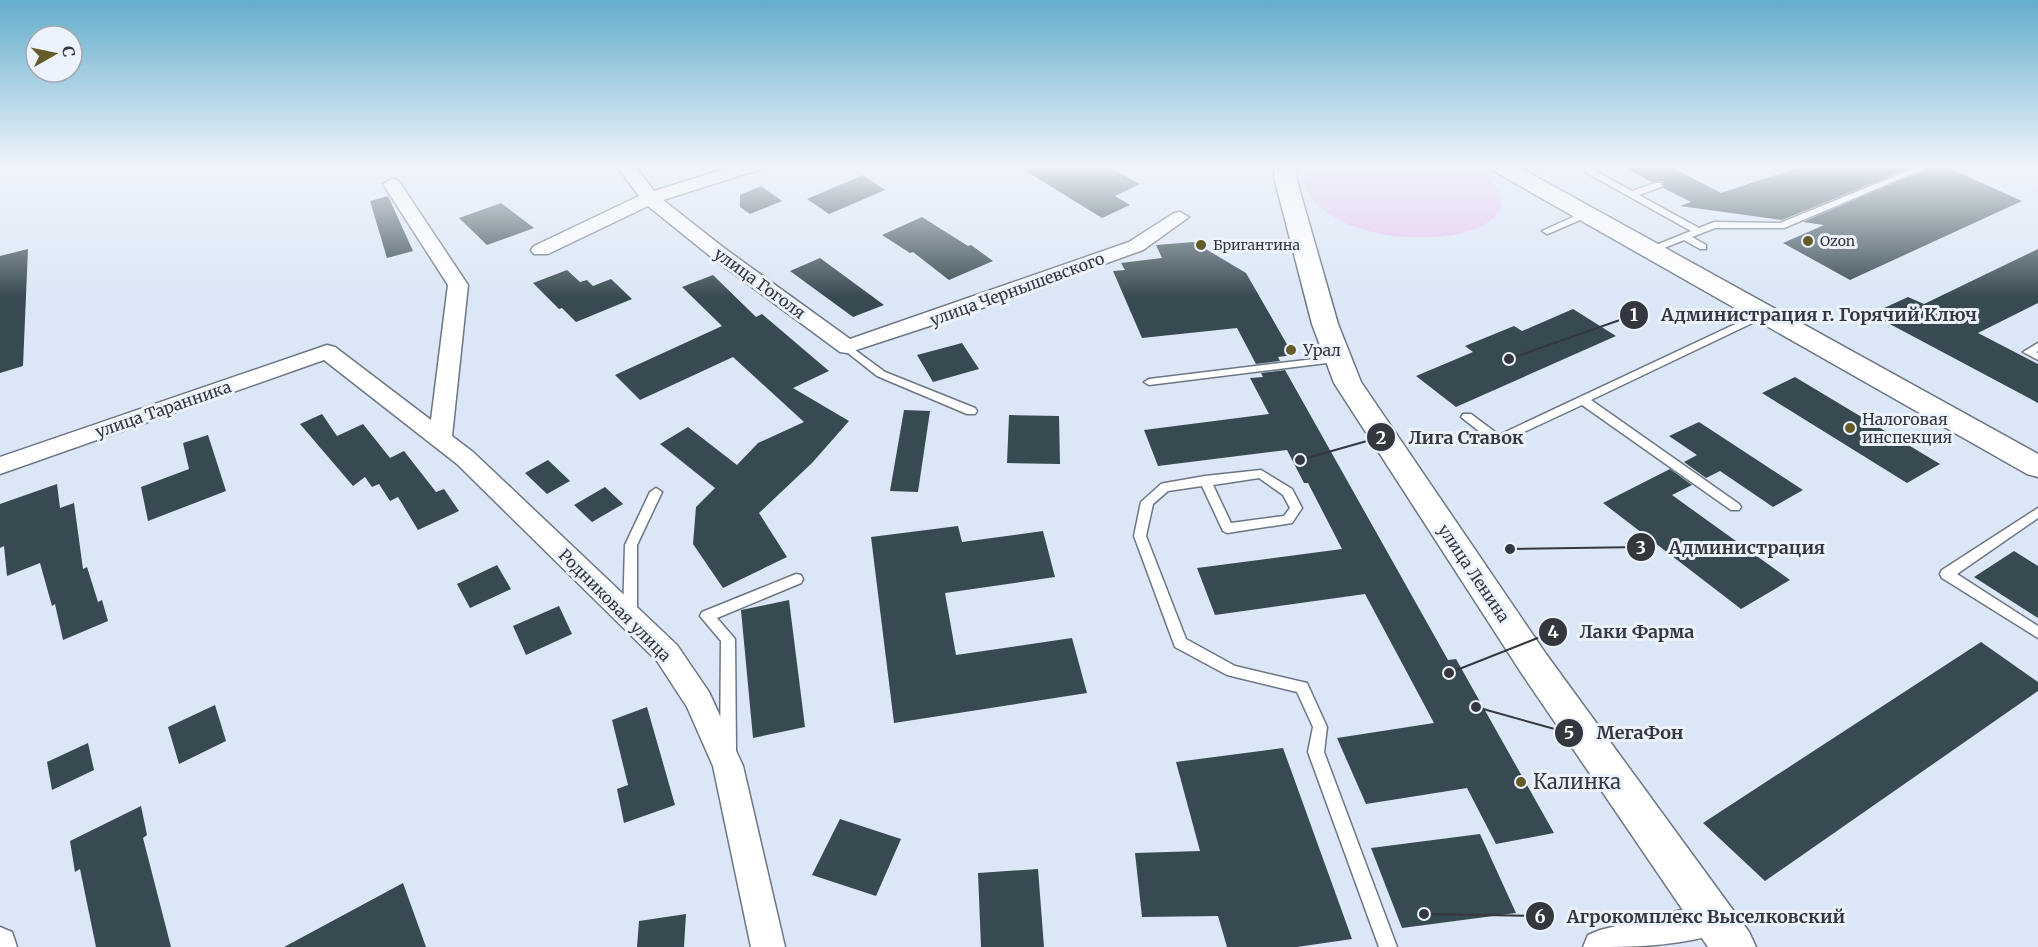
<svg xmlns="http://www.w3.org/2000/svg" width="2038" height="947" font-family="Merriweather,serif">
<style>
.green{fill:#e7c3ed}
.building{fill:#384a51}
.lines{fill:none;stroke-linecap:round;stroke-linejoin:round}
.service-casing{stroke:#6c7684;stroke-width:3}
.minor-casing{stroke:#6c7684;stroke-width:3}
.tertiary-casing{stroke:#6c7684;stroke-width:3}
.service{fill:#fff;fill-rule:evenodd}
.minor{fill:#fff;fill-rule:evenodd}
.tertiary{fill:#fff;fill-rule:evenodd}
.poi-dot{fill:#655b28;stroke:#ecf3fd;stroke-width:2}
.labels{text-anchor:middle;stroke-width:6;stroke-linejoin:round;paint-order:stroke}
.far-poi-label{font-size:14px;fill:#34383e;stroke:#ecf3fd;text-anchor:start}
.street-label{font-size:16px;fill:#34383e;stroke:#ecf3fd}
.poi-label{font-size:16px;fill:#34383e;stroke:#ecf3fd;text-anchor:start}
.near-poi-label{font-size:20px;fill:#34383e;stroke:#ecf3fd;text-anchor:start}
.leader{fill:none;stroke:#34383e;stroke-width:2}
.callout-dot{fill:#34383e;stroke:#ecf3fd;stroke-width:2}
.mark-label{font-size:18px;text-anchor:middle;font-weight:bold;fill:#fff}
.callout-label{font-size:18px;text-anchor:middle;font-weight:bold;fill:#34383e;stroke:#ecf3fd;stroke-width:6;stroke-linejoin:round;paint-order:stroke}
</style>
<rect width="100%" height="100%" fill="#dbe6f6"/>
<!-- green -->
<path class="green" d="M1308 165H1472C1575 236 1375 267 1315 202 1305 190 1301 180 1308 165Z"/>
<!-- building -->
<path class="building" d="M1016 165H1105L1140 184 1115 196 1130 205 1102 218Z
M1620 165H1667L1721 193 1806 165H1917L1782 220 1680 206 1691 202 1663 188V181L1652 182Z
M1935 165H1942L2022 201 1850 280 1783 243 1824 225 1803 222Z
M863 175 885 190 829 214 807 199Z
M761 186 782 201 750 214 740 207V195Z
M388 196 413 251 387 258 370 201Z
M501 203 534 228 487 245 459 218Z
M922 217 968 246 971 245 993 261 949 280 913 252 910 253 882 235Z
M1194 242 1246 273 1293 355 1278 357 1280 361 1256 364 1237 328 1142 338 1113 271 1125 270 1121 263 1162 258 1156 245Z
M28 249 23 366 0 373V256Z
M2038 249V303L1978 333 2038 364V403L1871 314 1908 297 1924 304Z
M820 258 884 305 853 317 790 271Z
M567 270 580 282 587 280 593 286 611 279 632 299 576 322 562 308 559 309 533 283Z
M713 275 756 317 762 314 829 371 793 388 849 421 812 463 759 513 787 557 723 588 693 544 696 507 715 488 660 444 688 427 737 465 758 443 804 422 733 357 640 400 615 375 722 326 682 287Z
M1573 309 1616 336 1456 407 1416 376 1473 352 1465 346 1514 326 1522 331Z
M962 343 979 369 933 382 917 355Z
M1285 370 1448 660 1456 659 1554 833 1496 844 1467 788 1366 804 1337 738 1434 723 1365 594 1215 615 1197 568 1342 549 1308 483H1304L1287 450 1158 466 1144 430 1269 414 1250 378 1263 377 1261 373Z
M1795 377 1940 464 1907 483 1762 393Z
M904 410 930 411 918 492 890 491Z
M322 414 337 436 363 424 390 458 404 451 436 492 444 489 459 511 418 530 398 497 390 501 379 484 372 487 365 477 353 486 300 424Z
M1009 415 1059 416 1060 464 1007 463Z
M1699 422 1803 490 1773 507 1720 471 1706 478 1684 462 1697 455 1669 436Z
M208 435 226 491 148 521 141 487 189 469 183 443Z
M548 460 570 481 547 494 525 473Z
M1670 469 1692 485 1672 495 1790 580 1741 609 1603 503Z
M57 484 60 508 74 503 83 569 87 567 98 602 102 600 108 621 63 640 55 604 52 606 40 563 7 576 4 546 0 548V504Z
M605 487 623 504 592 522 574 505Z
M958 526 962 542 1043 531 1055 577 945 593 956 655 1072 638 1087 693 894 723 871 537Z
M2014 551 2038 566V618L1974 577Z
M497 565 511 589 470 608 457 584Z
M789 600 805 727 753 738 741 610Z
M559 606 572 634 526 655 513 626Z
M1981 642 2038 682V691L1765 881 1703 823Z
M215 705 226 741 179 764 168 727Z
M647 707 675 805 624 823 617 789 628 785 612 720Z
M88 743 94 770 52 790 47 762Z
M1283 748 1352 939 1297 947H1227L1218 916 1142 917 1135 853 1200 851 1176 762Z
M141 806 147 835 143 838 171 947H96L80 869 75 872 70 841Z
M840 819 901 839 876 896 812 875Z
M1480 834 1516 913 1402 928 1371 848Z
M1038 869 1044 947H981L978 873Z
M403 883 426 947H284Z
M686 914 684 947H637L639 921Z"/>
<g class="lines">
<defs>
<path id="service" d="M1584 165H1592L1594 170 1632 191 1655 183H1661V187L1639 195 1699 228 1714 222 1780 223 1922 165H1933L1784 228H1715L1692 237 1706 245V249H1700L1684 240 1649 254 1644 251 1646 249 1691 231 1587 173Z
M1586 211 1589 212V216L1550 233 1547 234 1542 231Z
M1763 311 1768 314 1767 316 1591 400 1739 504 1741 507 1739 510H1731L1582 405 1498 444 1494 443 1461 417 1463 414H1471L1499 435Z
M2038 343V351L2036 352 2038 353V360L2023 352Z
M847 344 885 372 975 408 977 411 975 414H967L877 376 843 349 842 347 843 345Z
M1339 356 1343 357 1344 359 1343 361 1149 385 1144 382 1149 379Z
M1261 470 1292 489 1302 508 1292 523 1227 533 1223 531 1202 486 1168 491 1153 504 1146 536 1186 639 1235 666 1307 683 1327 727 1324 752 1397 947H1379L1308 752 1313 727 1297 692 1227 675 1175 647 1134 536 1141 502 1161 484 1165 483 1205 476ZM1259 478 1283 495 1290 508 1284 516 1231 523 1213 485Z
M656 488 662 492 637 545V617L635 621 630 622 625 621 623 617 625 545 650 492Z
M2038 508V518L1957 574 2038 626V638L1942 578 1940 574 1942 570Z
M796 574 801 575 803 579 801 583 717 618 735 639 736 750 733 755 728 757 723 755 720 750 721 641 700 616 702 612Z"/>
<path id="minor" d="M616 165H634L654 191 738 165H763L761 169 663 200 724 248 850 339 1129 242 1174 213 1180 212 1189 217 1143 250 960 316 847 353 840 352 710 256 648 206 548 254H534L531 250 534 246 639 196Z
M392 179 398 180 468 285 452 436 473 452 677 645 709 692 743 766 785 947H751L713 766 687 707 657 661 457 464 324 360 0 474V457L327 345 335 347 431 420 448 285 383 184Z
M1714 902 1726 907 1731 919 1726 931C1679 947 1632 947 1583 947L1588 935 1600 930Z
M0 927 12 932 17 947H0Z"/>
<path id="tertiary" d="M1274 165H1296L1297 181 1338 324 1361 382 1546 654 1749 932 1756 947H1708L1522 674 1334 383 1312 324 1275 181Z
M1489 165H1515L2038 454V477L2027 474 1492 170Z"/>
</defs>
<!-- service casing -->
<use href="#service" class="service-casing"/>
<!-- minor casing -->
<use href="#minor" class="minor-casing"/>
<!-- tertiary casing -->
<use href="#tertiary" class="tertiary-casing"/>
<!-- service -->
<use href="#service" class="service"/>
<!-- minor -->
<use href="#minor" class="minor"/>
<!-- tertiary -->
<use href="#tertiary" class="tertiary"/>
</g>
<!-- sky -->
<linearGradient id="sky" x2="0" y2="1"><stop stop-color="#64adcc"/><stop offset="0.56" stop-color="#eff4fb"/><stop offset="1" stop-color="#eff4fb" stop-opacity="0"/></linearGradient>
<rect width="2038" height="297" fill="url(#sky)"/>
<!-- markers -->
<g class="poi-dot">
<circle cx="1808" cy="241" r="6"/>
<circle cx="1201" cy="245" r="6"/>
<circle cx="1291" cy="350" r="6"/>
<circle cx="1850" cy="428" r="6"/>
<circle cx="1521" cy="782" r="6"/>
</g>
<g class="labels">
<!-- far-poi labels -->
<g class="far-poi-label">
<text x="1820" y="246">Ozon</text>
<text x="1213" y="250">Бригантина</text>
</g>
<!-- street labels -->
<g class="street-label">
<text transform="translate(760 283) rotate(36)" y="6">улица Гоголя</text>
<text transform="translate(1017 289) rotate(-20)" y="6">улица Чернышевского</text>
<text transform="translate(163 409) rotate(-19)" y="6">улица Таранника</text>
<text transform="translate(1474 573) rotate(56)" y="6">улица Ленина</text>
<text transform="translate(615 605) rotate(45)" y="6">Родниковая улица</text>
</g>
<!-- poi labels -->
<g class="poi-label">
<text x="1303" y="356">Урал</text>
<text x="1862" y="425">Налоговая<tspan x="1862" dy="18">инспекция</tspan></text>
</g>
<!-- near-poi labels -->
<g class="near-poi-label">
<text x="1533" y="789">Калинка</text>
</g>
</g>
<!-- callouts -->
<path class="leader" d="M1509 359L1634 315M1300 460L1381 437M1510 549L1641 547M1449 673L1553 632M1476 707L1569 733M1424 914L1540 916"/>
<g class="callout-dot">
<circle cx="1509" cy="359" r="6"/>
<circle cx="1300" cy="460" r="6"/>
<circle cx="1510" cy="549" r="6"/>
<circle cx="1449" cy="673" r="6"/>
<circle cx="1476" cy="707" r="6"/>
<circle cx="1424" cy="914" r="6"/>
<circle cx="1634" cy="315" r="15"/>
<circle cx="1381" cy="437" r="15"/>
<circle cx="1641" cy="547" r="15"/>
<circle cx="1553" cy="632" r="15"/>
<circle cx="1569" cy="733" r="15"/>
<circle cx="1540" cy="916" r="15"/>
</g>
<g class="mark-label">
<text x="1634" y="321">1</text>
<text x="1381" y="444">2</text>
<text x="1641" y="554">3</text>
<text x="1553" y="638">4</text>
<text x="1569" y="739">5</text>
<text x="1540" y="923">6</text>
</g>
<g class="callout-label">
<text x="1819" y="321">Администрация г. Горячий Ключ</text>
<text x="1466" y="444">Лига Ставок</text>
<text x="1747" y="554">Администрация</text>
<text x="1637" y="638">Лаки Фарма</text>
<text x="1640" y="739">МегаФон</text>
<text x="1706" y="923">Агрокомплекс Выселковский</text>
</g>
<!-- north arrow -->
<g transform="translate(54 54) rotate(81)"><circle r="28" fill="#ecf3fd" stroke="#a2a8b1" stroke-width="1.5"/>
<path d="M0-4.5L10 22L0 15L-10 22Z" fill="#655b28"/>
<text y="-9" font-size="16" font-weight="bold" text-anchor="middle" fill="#34383e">С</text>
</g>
</svg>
